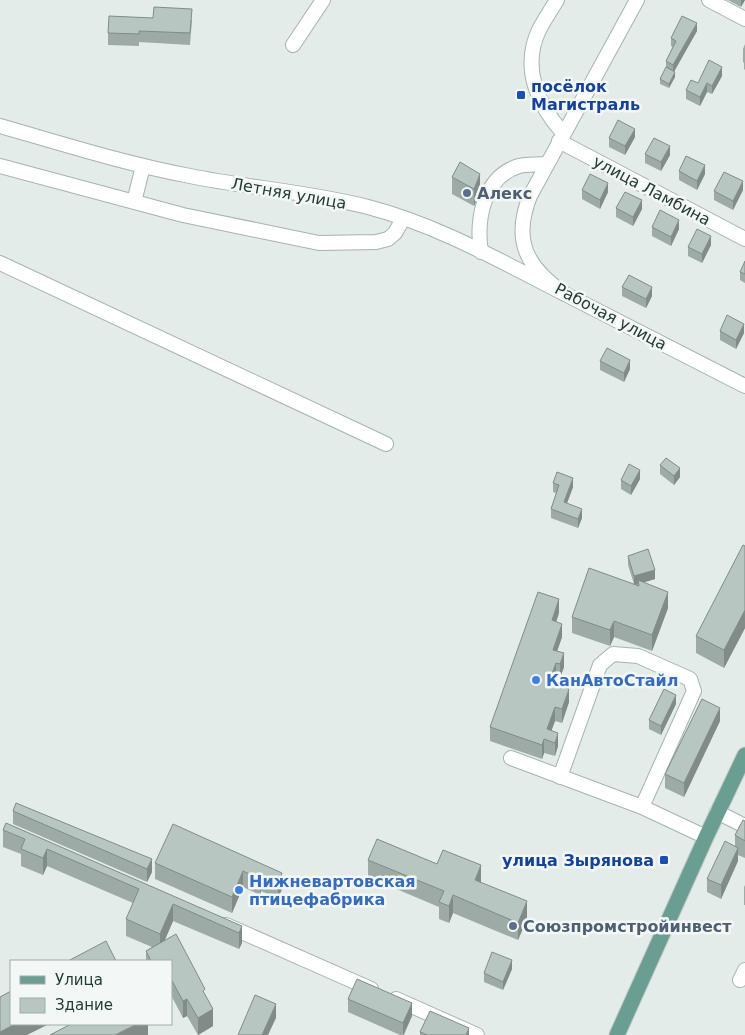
<svg xmlns="http://www.w3.org/2000/svg" width="745" height="1035" font-family="'DejaVu Sans',sans-serif">
<style>
.lines{fill:none;stroke-linecap:round;stroke-linejoin:round}
.minor-casing{stroke:#a6b3af;stroke-width:16}
.major-casing{stroke:#c2c8c7;stroke-width:17}
.minor{stroke:#fff;stroke-width:14}
.major{stroke:#6b9e92;stroke-width:15}
.wall{fill:#9eaaa6}
.shaded-wall{fill:#818b87}
.building{fill:#b8c6c1;stroke:#818b87}
.transit-dot{fill:#1a4fb4;stroke:#f3f8f6;stroke-width:2}
.service-dot{fill:#5c6f8a;stroke:#f3f8f6;stroke-width:2}
.shop-dot{fill:#3f7fe0;stroke:#f3f8f6;stroke-width:2}
.labels{text-anchor:middle;stroke-width:5;stroke-linejoin:round;paint-order:stroke}
.transit-label{font-size:16px;font-weight:bold;fill:#164399;stroke:#f3f8f6;text-anchor:start}
.street-label{font-size:16px;fill:#243b36;stroke:#f3f8f6}
.service-label{font-size:16px;font-weight:bold;fill:#4e5e75;stroke:#f3f8f6;text-anchor:start}
.shop-label{font-size:16px;font-weight:bold;fill:#366cbe;stroke:#f3f8f6;text-anchor:start}
</style>
<rect width="100%" height="100%" fill="#e3ece8"/>
<g class="lines">
<defs>
<path id="minor" d="M557 0C551 10 544 20 539 30 521 68 538 105 563 133
M637 0 530 196C512 241 527 268 565 294L745 386
M709 0 745 19
M293 45 323 0
M0 126C63 144 126 164 190 176 249 188 310 192 368 207 438 225 502 262 565 294
M559 141 745 239
M0 166 183 215 319 243 376 242 388 239 395 233 403 219
M134 202 143 166
M481 252C476 220 483 177 519 166 528 164 537 165 546 164
M0 263 386 444
M511 758 642 807 706 837
M560 777 600 665 613 654 638 656 690 679 694 691 642 807
M717 812 745 826
M226 925 371 989
M740 980 745 970
M396 999 477 1035"/>
<path id="major" d="M617 1035 706 837 745 755"/>
</defs>
<!-- minor casing -->
<use href="#minor" class="minor-casing"/>
<!-- major casing -->
<use href="#major" class="major-casing"/>
<!-- minor -->
<use href="#minor" class="minor"/>
<!-- major -->
<use href="#major" class="major"/>
</g>
<!-- wall -->
<path class="wall" d="M728 0H745L741 7Z
M192 20 190 45 139 42V46L108 45V33Z
M697 31 674 72 675 77 669 88 660 84V79L666 68V61L673 47 671 46V38Z
M745 44V70L744 69V63L743 62V49Z
M722 76 712 94 707 92 700 106 686 99V90L698 83Z
M635 137 625 155 609 147V138Z
M645 154 670 155 661 171 645 163Z
M679 171 705 174 697 190 679 180Z
M452 177 480 191 474 206 452 194Z
M582 190 608 192 600 209 582 199Z
M743 190 733 210 714 200V191Z
M616 208 642 209 633 226 616 217Z
M652 227 679 229 671 246 652 236Z
M711 245 702 263 688 256V247Z
M745 261V283L740 280V272Z
M622 287 652 296 646 308 622 296Z
M720 331 744 333 736 349 720 340Z
M600 361 630 369 624 382 600 370Z
M660 465 680 477 674 485 660 474Z
M640 479 631 495 621 489V480Z
M553 483 573 487 567 503 582 518 578 528 551 518V509L556 493 553 492Z
M745 546V628L724 668 696 653V636Z
M628 556 655 579 643 582 668 608 652 651 614 637 610 646 572 633V617L634 584 628 565Z
M559 613 556 622 562 637 557 651 564 667 560 678 556 676 554 683 569 702 562 723 555 721 551 731 558 746 555 756 544 753 542 759 490 741V727Z
M676 704 661 735 649 729V720Z
M720 721 684 797 665 788V774Z
M13 811 152 859V872L147 882 13 824Z
M745 821V858L738 855V861L721 899 707 892V879L735 846V835Z
M3 830 242 926V943L239 949 173 921 165 940 205 996 213 1026 198 1035 187 1016 183 1018 171 995V961H146V951L152 947 126 936V919L133 903 47 866 43 875 21 866V854L3 847Z
M368 860 481 882 527 919 518 940 453 913 449 923 439 919V907L368 877Z
M155 863 282 873V889L278 898 261 891 260 895 243 887 232 913 155 879Z
M745 885V905H744V887Z
M512 969 503 990 484 982V973Z
M348 999 412 1016 404 1035H400L348 1012Z
M420 1032 469 1035H420Z"/>
<!-- shaded-wall -->
<path class="shaded-wall" d="M741 0H745L741 7Z
M697 23V31L673 73V65Z
M722 67V76L712 94V86Z
M675 72V77L669 88V84Z
M707 83V92L700 106V97Z
M635 129V137L625 155V146Z
M670 146V155L661 171V162Z
M705 165V174L697 190V181Z
M480 174V191L474 206V189Z
M743 181V190L733 210V201Z
M608 183V192L600 209V200Z
M642 200V209L633 226V217Z
M679 220V229L671 246V237Z
M711 236V245L702 263V254Z
M652 287V296L646 308V299Z
M744 324V333L736 349V340Z
M630 360V369L624 382V373Z
M680 468V477L674 485V476Z
M640 470V479L631 495V486Z
M573 478V487L564 511V502Z
M582 509V518L578 528V519Z
M655 570V579L639 584 638 580V584L634 585V576Z
M668 592V608L652 651V635Z
M559 599V613L552 634V620Z
M745 610V628L724 668V650Z
M614 621V637L610 646V630Z
M562 624V637L553 663V650Z
M564 653V667L560 678V664Z
M556 663V676L549 696V682Z
M569 689V702L562 723V709Z
M676 695V704L661 735V726Z
M555 707V721L548 740 547 729Z
M720 708V721L684 797V783Z
M558 733V746L555 756V743Z
M544 739V753L542 759V745Z
M738 848V861L721 899V885Z
M47 849V866L43 875V858Z
M152 859V872L147 882V869Z
M481 865V883L475 880Z
M243 871V887L232 913V897Z
M282 873V889L278 898V883Z
M261 875V891L260 895V879Z
M453 895V913L449 923V906Z
M527 901V919L518 940V923Z
M173 904V921L160 951V934Z
M242 926V943L239 949V933Z
M512 960V969L503 990V982Z
M187 999V1016L183 1018V1001Z
M412 1003V1016L403 1035V1023Z
M276 1004V1018L268 1035H262Z
M213 1009V1026L198 1035V1018Z
M15 1024H49L27 1035H0V1032Z
M137 1024H148V1035H115Z
M469 1028V1035H466Z"/>
<!-- building -->
<path class="building" d="M154 7 192 9 190 33 139 31V34L108 33 109 16 153 18Z
M682 16 697 23 673 65 666 61 676 41 671 38Z
M709 60 722 67 712 86 707 83 700 97 686 90 691 80 698 83Z
M666 67 675 72 669 84 660 79Z
M618 120 635 129 625 146 609 138Z
M654 138 670 146 661 162 645 154Z
M686 156 705 165 697 181 679 171Z
M460 162 480 174 474 189 452 177Z
M724 172 743 181 733 201 714 191Z
M590 174 608 183 600 200 582 190Z
M625 192 642 200 633 217 616 208Z
M660 210 679 220 671 237 652 227Z
M697 229 711 236 702 254 688 247Z
M745 261V274L740 272Z
M629 275 652 287 646 299 622 287Z
M727 315 744 324 736 340 720 331Z
M607 348 630 360 624 373 600 361Z
M666 458 680 468 674 476 660 465Z
M629 464 640 470 631 486 621 480Z
M557 472 573 478 564 502 582 509 578 519 551 509 559 485 553 483Z
M743 545 745 546V610L724 650 696 636Z
M648 549 655 570 634 576 628 556Z
M589 568 639 586 638 580 668 592 652 635 614 621 610 630 572 617Z
M538 592 559 599 552 620 562 624 553 650 564 653 560 664 556 663 549 682 569 689 562 709 555 707 547 729 558 733 555 743 544 739 542 745 490 727Z
M664 689 676 695 661 726 649 720Z
M702 699 720 708 684 783 665 774Z
M16 803 152 859 147 869 13 811Z
M743 820 745 821V841L735 835Z
M6 823 242 926 239 933 173 904 160 934 126 919 139 889 47 849 43 858 21 849 25 839 3 830Z
M173 824 282 873 278 883 261 875 260 879 243 871 232 897 155 863Z
M377 839 437 864 443 850 481 865 475 880 527 901 518 923 453 895 449 906 439 902 444 891 368 860Z
M725 841 738 848 721 885 707 879Z
M176 934 205 989 203 991 213 1009 198 1018 187 999 183 1001 171 979V961H151L146 951Z
M106 941 116 961H68Z
M492 952 512 960 503 982 484 973Z
M357 979 412 1003 403 1023 348 999Z
M11 991V1024H15L0 1032V997Z
M255 995 276 1004 262 1035H238Z
M430 1011 469 1028 466 1035H428L420 1032Z
M71 1024H137L115 1035H50Z"/>
<!-- markers -->
<g class="transit-dot">
<rect x="516" y="90" width="10" height="10" rx="2.5"/>
<rect x="659" y="855" width="10" height="10" rx="2.5"/>
</g>
<g class="service-dot">
<circle cx="467" cy="193" r="5"/>
<circle cx="513" cy="926" r="5"/>
</g>
<g class="shop-dot">
<circle cx="536" cy="680" r="5"/>
<circle cx="239" cy="890" r="5"/>
</g>
<g class="labels">
<!-- transit labels -->
<g class="transit-label">
<text x="531" y="92">посёлок<tspan x="531" dy="18">Магистраль</tspan></text>
<text x="654" y="866" text-anchor="end">улица Зырянова</text>
</g>
<!-- street labels -->
<g class="street-label">
<text transform="translate(652 190) rotate(28)" y="6">улица Ламбина</text>
<text transform="translate(289 193) rotate(10)" y="6">Летняя улица</text>
<text transform="translate(611 316) rotate(28)" y="6">Рабочая улица</text>
</g>
<!-- service labels -->
<g class="service-label">
<text x="477" y="199">Алекс</text>
<text x="523" y="932">Союзпромстройинвест</text>
</g>
<!-- shop labels -->
<g class="shop-label">
<text x="546" y="686">КанАвтоСтайл</text>
<text x="249" y="887">Нижневартовская<tspan x="249" dy="18">птицефабрика</tspan></text>
</g>
</g>
<!-- legend -->
<rect x="10" y="960" width="162" height="65" fill="#f3f8f6" stroke="#a0aca9"/>
<rect x="20" y="976" width="25" height="8" fill="#6b9e92" stroke="#a0aca9"/>
<text x="55" y="985" font-size="15" fill="#243b36">Улица</text>
<rect x="20" y="998" width="25" height="15" fill="#b8c6c1" stroke="#a0aca9"/>
<text x="55" y="1010" font-size="15" fill="#243b36">Здание</text>
</svg>
